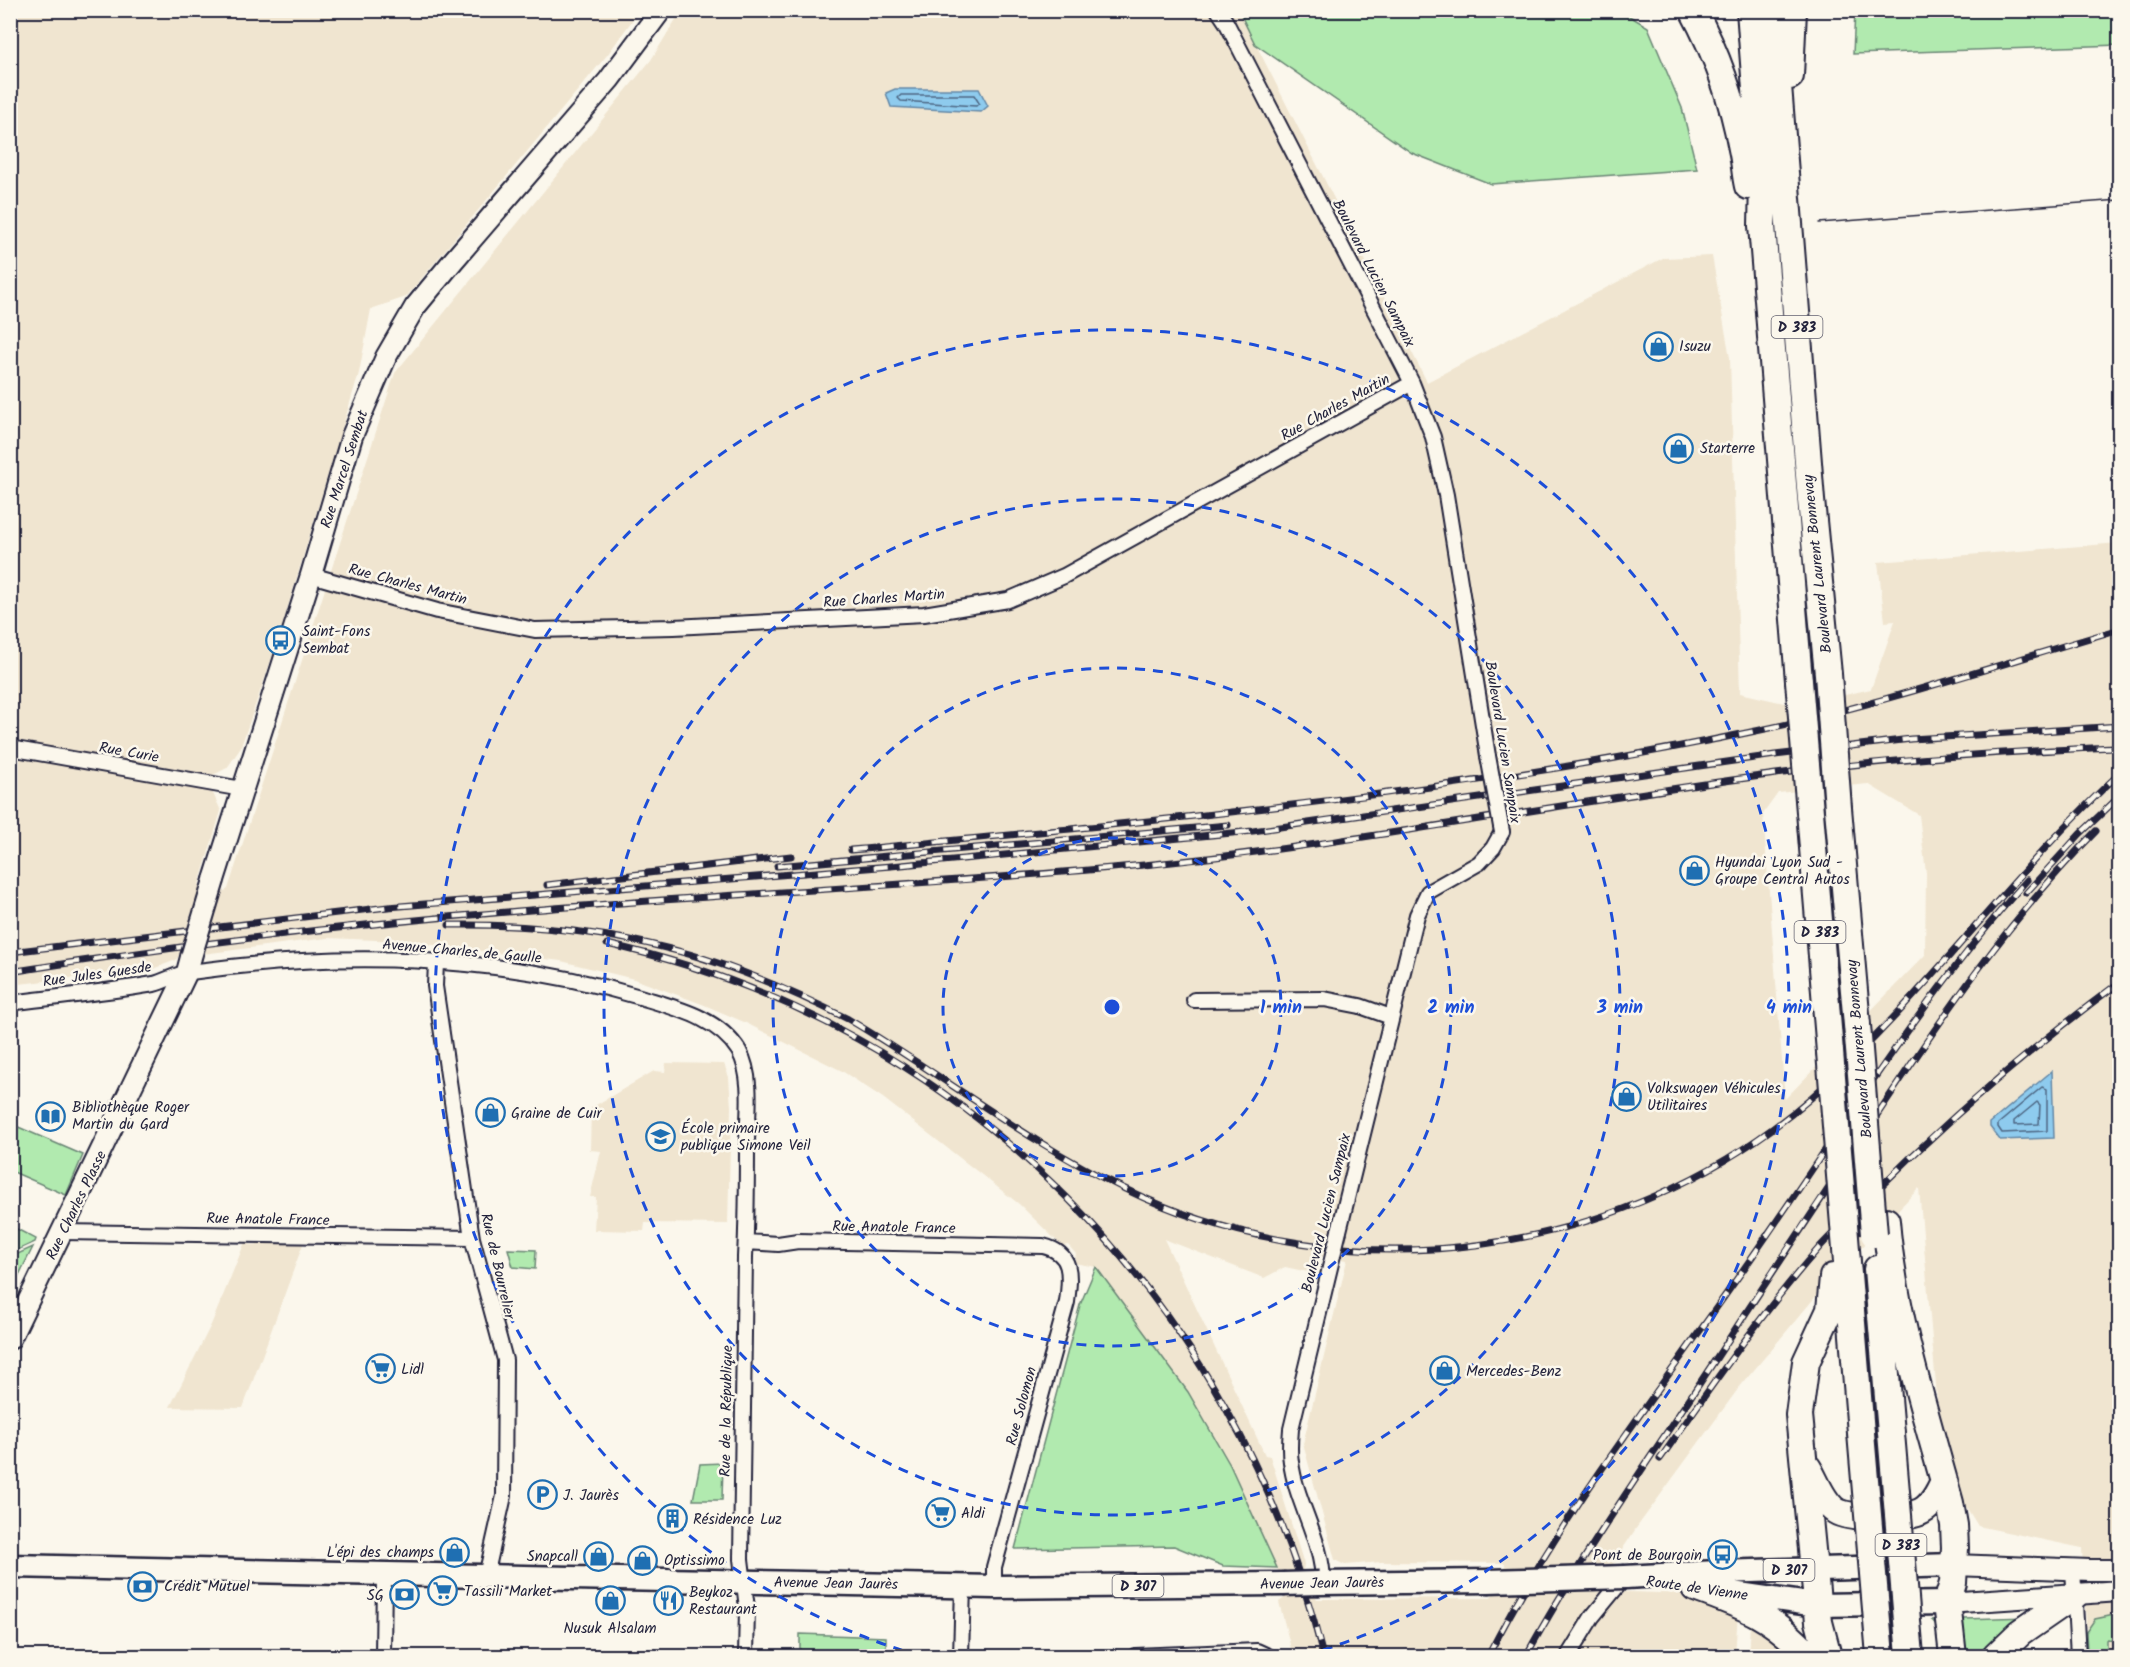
<svg xmlns="http://www.w3.org/2000/svg" width="2130" height="1667" font-family="Kalam,sans-serif">
<style>
.built{fill:#f0e5d0;fill-rule:evenodd}
.green{fill:#b1eaaf;stroke:#6a8675;stroke-width:1.5}
.water{fill:#8ecbee;stroke:#6387a6;stroke-width:1.5}
.lines{fill:none;stroke-linecap:round;stroke-linejoin:round}
.shore{stroke:#4d6683;stroke-width:1.5}
.street-casing{stroke:#22223b;stroke-width:18}
.secondary-casing{stroke:#22223b;stroke-width:24}
.primary-casing{stroke:#22223b;stroke-width:27}
.highway-casing{stroke:#22223b;stroke-width:30}
.street{stroke:#fbf7ec;stroke-width:14}
.secondary{stroke:#fbf7ec;stroke-width:20}
.primary{stroke:#fbf7ec;stroke-width:22}
.highway{stroke:#fbf7ec;stroke-width:26}
.tram{stroke:#22223b;stroke-width:1.5}
.rail-casing{stroke:#22223b;stroke-width:7}
.rail{stroke:#fbf7ec;stroke-width:4.5;stroke-dasharray:14;stroke-linecap:butt}
.street-bridge-casing{stroke:#22223b;stroke-width:18;stroke-linecap:butt}
.secondary-bridge-casing{stroke:#22223b;stroke-width:24;stroke-linecap:butt}
.primary-bridge-casing{stroke:#22223b;stroke-width:27;stroke-linecap:butt}
.highway-bridge-casing{stroke:#22223b;stroke-width:30;stroke-linecap:butt}
.street-bridge{stroke:#fbf7ec;stroke-width:14}
.secondary-bridge{stroke:#fbf7ec;stroke-width:20}
.primary-bridge{stroke:#fbf7ec;stroke-width:22}
.highway-bridge{stroke:#fbf7ec;stroke-width:26}
.ring{fill:none;stroke:#1d4ed8;stroke-width:3;stroke-dasharray:10 8}
.labels{text-anchor:middle;stroke-width:5;stroke-linejoin:round;paint-order:stroke}
.shield{fill:#fbf7ec;stroke:#636270;stroke-width:1.5}
.shield-label{font-size:14px;font-weight:bold;fill:#22223b}
.street-label{font-size:15px;fill:#22223b;stroke:#fbf7ec}
.poi-label{font-size:15px;fill:#22223b;stroke:#fbf7ec;text-anchor:start}
.centre{fill:#1d4ed8;stroke:#fbf7ec;stroke-width:3}
.ring-label{font-size:18px;text-anchor:middle;font-weight:bold;fill:#1d4ed8;stroke:#fbf7ec;stroke-width:5;stroke-linejoin:round;paint-order:stroke}
</style>
<rect width="100%" height="100%" fill="#fbf7ec"/>
<filter id="ink" filterUnits="userSpaceOnUse"><feTurbulence type="fractalNoise" baseFrequency=".0167" numOctaves="2"/><feDisplacementMap in="SourceGraphic" scale="12" xChannelSelector="R" yChannelSelector="G"/><feConvolveMatrix kernelMatrix="1 2 1 2 8 2 1 2 1" color-interpolation-filters="sRGB"/></filter>
<g filter="url(#ink)">
<!-- built -->
<path class="built" d="M10 11H639L608 54 406 297 371 309 359 373 275 649 240 749 227 768 213 775 11 740Z
M681 11H1239L1427 382 1663 258 1712 256 1730 358 1740 693 1797 706 1871 689 1895 621 1885 622 1878 562 2119 543V1656H2088L2082 1548 1978 1526 1965 1505 1938 1409 1919 1188 1822 1289 1738 1389 1637 1527 1616 1559 1598 1591 1689 1594 1738 1612 1735 1656H1293L1279 1602 1291 1593 1280 1575 1230 1465 1188 1392 1096 1267 1074 1263 1076 1254 1068 1245 1062 1246 1019 1204 883 1098 842 1071 744 1022 702 1004 634 979 561 961 401 941 327 938 203 954 201 948 184 949 176 960 150 970 146 969 11 985 10 756 212 791 221 811 199 884 202 889 217 895 228 889 395 373 651 60ZM1868 784 1919 815 1926 873 1925 955 1785 1099 1763 814 1778 793ZM1164 1239 1264 1278 1285 1267 1313 1273 1318 1256 1347 1260 1303 1444 1335 1560 1345 1565 1382 1562 1505 1563V1570L1491 1598 1317 1599 1314 1593H1311L1303 1570 1304 1564 1270 1456 1265 1455Z
M666 1063 724 1064 729 1077 731 1107 728 1224 645 1223 644 1231 594 1230 596 1197H590L601 1151 590 1150 591 1108 654 1071 665 1072Z
M245 1242 251 1245 268 1243 303 1244 243 1408 170 1407 211 1325Z
M1750 1626 1773 1638 1794 1656H1748Z"/>
<!-- green -->
<path class="green" d="M1239 11H1621L1648 27 1682 108 1697 169 1491 184 1412 153 1255 44Z
M1855 11H2119V45L1853 54Z
M16 1126 83 1155 66 1195 11 1171V1139Z
M13 1227 36 1239 35 1242 11 1253V1233Z
M33 1247 14 1285 11 1283V1257Z
M508 1249 536 1250 535 1269 513 1267Z
M1096 1267 1188 1392 1230 1465 1277 1568 1223 1566 1174 1546 1015 1549 1080 1305Z
M723 1463 722 1500H693L700 1464Z
M2119 1614V1641L2107 1640V1651L2087 1652 2086 1632 2095 1619Z
M2028 1617 1989 1656H1958L1953 1645 1932 1620Z
M800 1634 886 1637V1656H800Z"/>
<!-- water -->
<path class="water" d="M895 89H979L988 106 981 112 891 107 886 93Z
M2052 1071 2054 1138 2000 1140 1990 1127V1123Z"/>
<g class="lines">
<!-- shore -->
<path class="shore" d="M901 95H974L979 103 976 106 901 101 898 98Z
M2042 1087 2047 1089V1131L2002 1133 1998 1127V1124Z
M2037 1102 2040 1105 2039 1124 2014 1125V1121Z"/>
<defs>
<path id="street" d="M1218 10 1226 22 1412 383 1433 437 1446 495 1488 756
M311 575 437 611 535 630 674 627 924 614 1008 600 1064 576 1412 383
M10 748 242 789
M436 963 435 986 472 1238 505 1360 504 1496 486 1576
M1194 1000 1324 999 1360 1006 1391 1017
M10 1003C58 997 106 992 154 984 166 981 178 973 190 972 338 951 496 954 640 997 675 1008 718 1017 739 1051 753 1076 748 1113 747 1141 747 1180 747 1218 745 1257L741 1559 747 1608 746 1656
M1339 1231 1417 915 1428 892 1479 863 1493 848 1502 832
M62 1232 472 1238
M746 1242 778 1244 798 1241 1043 1246C1074 1253 1070 1277 1067 1302L994 1567V1587
M2073 1569 2078 1656
M1323 1583C1323 1541 1296 1503 1291 1462 1289 1451 1290 1440 1291 1429L1333 1255
M383 1656 384 1575
M961 1656 963 1586
M1135 1656 1257 1651 1268 1656
M1568 1656 1592 1617 1625 1577"/>
<path id="secondary" d="M214 880 311 575 352 436 386 357 415 307 453 261 609 80 661 10
M10 1339 187 972 191 957
M1954 1565 2090 1570H2120
M1947 1603 2120 1591"/>
<path id="primary" d="M10 1566 994 1587 1283 1584
M1625 1577 1717 1572 1954 1565
M1319 1583 1488 1581
M1718 1591 1817 1605 1947 1603"/>
<path id="highway" d="M1693 10C1717 54 1733 100 1742 149 1745 161 1745 174 1748 186
M1750 10 1763 182 1762 226 1799 681
M1772 10 1811 500 1828 674
M1790 76 1793 10
M1838 808 1857 1025
M1810 812 1830 1052
M1886 1221C1894 1317 1925 1411 1950 1503L1954 1525 1955 1548 1953 1583 1947 1603 1953 1656
M1847 1262 1861 1433
M1877 1269 1891 1433
M1808 1468C1816 1481 1822 1502 1836 1511 1850 1520 1908 1519 1922 1511 1933 1505 1939 1492 1944 1481
M1695 1588C1745 1606 1773 1616 1809 1656
M1828 1656 1819 1622 1799 1415 1806 1362 1830 1310 1833 1277
M1996 1656 2020 1633 2075 1595"/>
</defs>
<!-- street casing -->
<use href="#street" class="street-casing"/>
<!-- secondary casing -->
<use href="#secondary" class="secondary-casing"/>
<!-- primary casing -->
<use href="#primary" class="primary-casing"/>
<!-- highway casing -->
<use href="#highway" class="highway-casing"/>
<!-- street -->
<use href="#street" class="street"/>
<!-- secondary -->
<use href="#secondary" class="secondary"/>
<!-- primary -->
<use href="#primary" class="primary"/>
<!-- highway -->
<use href="#highway" class="highway"/>
<!-- tram -->
<path class="tram" d="M1819 223 2120 200"/>
<defs>
<path id="rail" d="M851 850C1158 821 1468 793 1770 728 1888 702 2004 663 2120 629
M777 866 1228 825
M547 885 791 856
M2026 893 2080 834 2120 796
M449 925C521 924 595 930 666 948 729 963 790 990 848 1019 941 1074 1027 1142 1125 1189 1347 1297 1626 1259 1812 1097 1925 998 2010 874 2120 773
M607 944C964 1023 1237 1303 1323 1656
M10 952 388 907 891 866 1253 831 1775 755 1911 739 2120 726
M10 972C175 946 341 925 507 912 719 894 932 885 1144 865 1356 844 1565 802 1776 774 1888 759 2002 752 2115 747
M1660 1459C1711 1387 1760 1315 1818 1249 1835 1230 1855 1213 1873 1194 1950 1117 2032 1047 2120 982
M1488 1656C1560 1515 1660 1390 1750 1260 1839 1132 1923 997 2027 880
M1526 1656C1589 1542 1667 1435 1738 1325 1783 1256 1829 1187 1875 1118 1942 1017 2010 918 2096 831"/>
</defs>
<!-- rail casing -->
<use href="#rail" class="rail-casing"/>
<!-- rail -->
<use href="#rail" class="rail"/>
<defs>
<path id="street-bridge" d="M1488 756 1502 832
M1333 1255 1339 1231"/>
<path id="secondary-bridge" d="M191 957 214 880"/>
<path id="primary-bridge" d="M1488 1581 1625 1577
M1283 1584 1319 1583"/>
<path id="highway-bridge" d="M1828 674 1838 808
M1799 681 1810 812
M1857 1025 1874 1234
M1830 1052 1847 1262
M1861 1433 1880 1656
M1891 1433 1910 1656"/>
</defs>
<!-- street-bridge casing -->
<use href="#street-bridge" class="street-bridge-casing"/>
<!-- secondary-bridge casing -->
<use href="#secondary-bridge" class="secondary-bridge-casing"/>
<!-- primary-bridge casing -->
<use href="#primary-bridge" class="primary-bridge-casing"/>
<!-- highway-bridge casing -->
<use href="#highway-bridge" class="highway-bridge-casing"/>
<!-- street-bridge -->
<use href="#street-bridge" class="street-bridge"/>
<!-- secondary-bridge -->
<use href="#secondary-bridge" class="secondary-bridge"/>
<!-- primary-bridge -->
<use href="#primary-bridge" class="primary-bridge"/>
<!-- highway-bridge -->
<use href="#highway-bridge" class="highway-bridge"/>
</g>
</g>
<!-- distance rings -->
<g class="ring">
<circle cx="1112" cy="1007" r="169"/>
<circle cx="1112" cy="1007" r="339"/>
<circle cx="1112" cy="1007" r="508"/>
<path d="M920 1656A677 677 0 1 1 1304 1656"/>
</g>
<!-- icons -->
<defs>
<symbol id="shop-ring" viewBox="-11 -11 22 22"><circle r="9.5" fill="#fbf7ec" stroke="#1f6fb2" stroke-width="1.5"/><path d="M-5-2.5h2.3a2.7 3.5 0 0 1 5.4 0H5L5.5 6h-11ZM-1.5-2.5h3a1.5 2.3 0 0 0-3 0Z" fill="#1f6fb2"/></symbol>
<symbol id="bus-ring" viewBox="-11 -11 22 22"><circle r="9.5" fill="#fbf7ec" stroke="#1f6fb2" stroke-width="1.5"/><path d="M-5-6H5V4H4V6H2V4H-2V6H-4V4H-5ZM-3.5-4V0h7V-4ZM-3.5 1.2v1.5H-2V1.2ZM2 1.2v1.5H3.5V1.2Z" fill="#1f6fb2"/></symbol>
<symbol id="library-ring" viewBox="-11 -11 22 22"><circle r="9.5" fill="#fbf7ec" stroke="#1f6fb2" stroke-width="1.5"/><path d="M-6-4Q-3-5.5-.7-3.5V5Q-3 3-6 4ZM6-4Q3-5.5 .7-3.5V5Q3 3 6 4Z" fill="#1f6fb2"/></symbol>
<symbol id="school-ring" viewBox="-11 -11 22 22"><circle r="9.5" fill="#fbf7ec" stroke="#1f6fb2" stroke-width="1.5"/><path d="M0-5L7-2L0 1L-7-2ZM-4 1L0 2.5L4 1V4Q0 6-4 4Z" fill="#1f6fb2"/></symbol>
<symbol id="supermarket-ring" viewBox="-11 -11 22 22"><circle r="9.5" fill="#fbf7ec" stroke="#1f6fb2" stroke-width="1.5"/><path d="M-6-5.5h2.5l.6 2H6L4.5 2H-2.5L-4.4-4H-6ZM-1.5 3.2a1.3 1.3 0 1 0 .1 0ZM3 3.2a1.3 1.3 0 1 0 .1 0Z" fill="#1f6fb2"/></symbol>
<symbol id="parking-ring" viewBox="-11 -11 22 22"><circle r="9.5" fill="#fbf7ec" stroke="#1f6fb2" stroke-width="1.5"/><path d="M-3.5-5.5H1a3.5 3.5 0 0 1 0 7H-1V5.5H-3.5ZM-1-3.4V-.6H.8a1.4 1.4 0 0 0 0-2.8Z" fill="#1f6fb2"/></symbol>
<symbol id="building-ring" viewBox="-11 -11 22 22"><circle r="9.5" fill="#fbf7ec" stroke="#1f6fb2" stroke-width="1.5"/><path d="M-4-6H4V6H1V3H-1V6H-4ZM-2.5-4.3h1.7v1.8h-1.7ZM.8-4.3h1.7v1.8H.8ZM-2.5-1h1.7V.8h-1.7ZM.8-1h1.7V.8H.8Z" fill="#1f6fb2"/></symbol>
<symbol id="bank-ring" viewBox="-11 -11 22 22"><circle r="9.5" fill="#fbf7ec" stroke="#1f6fb2" stroke-width="1.5"/><path d="M-6-4H6V4H-6ZM0-2.3a2.3 2.3 0 1 0 0 4.6a2.3 2.3 0 1 0 0-4.6Z" fill="#1f6fb2"/></symbol>
<symbol id="restaurant-ring" viewBox="-11 -11 22 22"><circle r="9.5" fill="#fbf7ec" stroke="#1f6fb2" stroke-width="1.5"/><path d="M-5-6h1v4h1v-4h1v4h1v-4h1v5L-1.5 .5V6h-2V.5L-5-1ZM5-6V6H3V1.5H1.5Q1.5-4 5-6Z" fill="#1f6fb2"/></symbol>
</defs>
<g fill-rule="evenodd">
<use href="#shop-ring" x="1642" y="330" width="33" height="33"/>
<use href="#shop-ring" x="1662" y="432" width="33" height="33"/>
<use href="#bus-ring" x="264" y="624" width="33" height="33"/>
<use href="#shop-ring" x="1678" y="854" width="33" height="33"/>
<use href="#shop-ring" x="1610" y="1080" width="33" height="33"/>
<use href="#shop-ring" x="474" y="1096" width="33" height="33"/>
<use href="#library-ring" x="34" y="1100" width="33" height="33"/>
<use href="#school-ring" x="644" y="1120" width="33" height="33"/>
<use href="#supermarket-ring" x="364" y="1352" width="33" height="33"/>
<use href="#shop-ring" x="1428" y="1354" width="33" height="33"/>
<use href="#parking-ring" x="526" y="1478" width="33" height="33"/>
<use href="#supermarket-ring" x="924" y="1496" width="33" height="33"/>
<use href="#building-ring" x="656" y="1502" width="33" height="33"/>
<use href="#shop-ring" x="438" y="1536" width="33" height="33"/>
<use href="#bus-ring" x="1706" y="1538" width="33" height="33"/>
<use href="#shop-ring" x="582" y="1540" width="33" height="33"/>
<use href="#shop-ring" x="626" y="1544" width="33" height="33"/>
<use href="#bank-ring" x="126" y="1570" width="33" height="33"/>
<use href="#supermarket-ring" x="426" y="1574" width="33" height="33"/>
<use href="#bank-ring" x="388" y="1578" width="33" height="33"/>
<use href="#shop-ring" x="594" y="1584" width="33" height="33"/>
<use href="#restaurant-ring" x="652" y="1584" width="33" height="33"/>
</g>
<g class="labels">
<!-- shield labels -->
<g class="shield">
<rect x="1771.5" y="316" width="51" height="22" rx="4.5"/>
<rect x="1794.5" y="921" width="51" height="22" rx="4.5"/>
<rect x="1875.5" y="1534" width="51" height="22" rx="4.5"/>
<rect x="1763.5" y="1559" width="51" height="22" rx="4.5"/>
<rect x="1112.5" y="1575" width="51" height="22" rx="4.5"/>
</g>
<g class="shield-label">
<text x="1797" y="332">D 383</text>
<text x="1820" y="937">D 383</text>
<text x="1901" y="1550">D 383</text>
<text x="1789" y="1575">D 307</text>
<text x="1138" y="1591">D 307</text>
</g>
<!-- street labels -->
<g class="street-label">
<text transform="translate(1374 273) rotate(63)" y="5">Boulevard Lucien Sampaix</text>
<text transform="translate(1335 407) rotate(-29)" y="5">Rue Charles Martin</text>
<text transform="translate(344 469) rotate(-72)" y="5">Rue Marcel Sembat</text>
<text transform="translate(1817 564) rotate(-96)" y="5">Boulevard Laurent Bonnevay</text>
<text transform="translate(408 584) rotate(15)" y="5">Rue Charles Martin</text>
<text transform="translate(884 598) rotate(-4)" y="5">Rue Charles Martin</text>
<text transform="translate(1503 742) rotate(81)" y="5">Boulevard Lucien Sampaix</text>
<text transform="translate(129 752) rotate(10)" y="5">Rue Curie</text>
<text transform="translate(462 951) rotate(5)" y="5">Avenue Charles de Gaulle</text>
<text transform="translate(97 974) rotate(-8)" y="5">Rue Jules Guesde</text>
<text transform="translate(1859 1049) rotate(-95)" y="5">Boulevard Laurent Bonnevay</text>
<text transform="translate(76 1205) rotate(-64)" y="5">Rue Charles Plasse</text>
<text transform="translate(1326 1213) rotate(-76)" y="5">Boulevard Lucien Sampaix</text>
<text transform="translate(268 1219) rotate(1)" y="5">Rue Anatole France</text>
<text transform="translate(894 1227) rotate(1)" y="5">Rue Anatole France</text>
<text transform="translate(498 1266) rotate(77)" y="5">Rue de Bourrelier</text>
<text transform="translate(1021 1406) rotate(-75)" y="5">Rue Solomon</text>
<text transform="translate(726 1411) rotate(-89)" y="5">Rue de la République</text>
<text transform="translate(836 1583) rotate(1)" y="5">Avenue Jean Jaurès</text>
<text transform="translate(1322 1583) rotate(-1)" y="5">Avenue Jean Jaurès</text>
<text transform="translate(1697 1588) rotate(8)" y="5">Route de Vienne</text>
</g>
<!-- poi labels -->
<g class="poi-label">
<text x="1679" y="351">Isuzu</text>
<text x="1700" y="453">Starterre</text>
<text x="302" y="636">Saint-Fons<tspan x="302" dy="17">Sembat</tspan></text>
<text x="1715" y="867">Hyundai Lyon Sud -<tspan x="1715" dy="17">Groupe Central Autos</tspan></text>
<text x="1647" y="1093">Volkswagen Véhicules<tspan x="1647" dy="17">Utilitaires</tspan></text>
<text x="72" y="1112">Bibliothèque Roger<tspan x="72" dy="17">Martin du Gard</tspan></text>
<text x="511" y="1118">Graine de Cuir</text>
<text x="681" y="1133">École primaire<tspan x="681" dy="17">publique Simone Veil</tspan></text>
<text x="401" y="1374">Lidl</text>
<text x="1466" y="1376">Mercedes-Benz</text>
<text x="563" y="1500">J. Jaurès</text>
<text x="961" y="1518">Aldi</text>
<text x="693" y="1524">Résidence Luz</text>
<text x="434" y="1557" text-anchor="end">L'épi des champs</text>
<text x="1702" y="1560" text-anchor="end">Pont de Bourgoin</text>
<text x="578" y="1561" text-anchor="end">Snapcall</text>
<text x="664" y="1565">Optissimo</text>
<text x="164" y="1591">Crédit Mutuel</text>
<text x="464" y="1596">Tassili Market</text>
<text x="689" y="1597">Beykoz<tspan x="689" dy="17">Restaurant</tspan></text>
<text x="384" y="1600" text-anchor="end">SG</text>
<text x="610" y="1633" text-anchor="middle">Nusuk Alsalam</text>
</g>
</g>
<circle cx="1112" cy="1007" r="9" class="centre"/>
<g class="ring-label">
<text x="1281" y="1013">1 min</text>
<text x="1451" y="1013">2 min</text>
<text x="1620" y="1013">3 min</text>
<text x="1789" y="1013">4 min</text>
</g>
<!-- margin -->
<rect width="2130" height="1667" fill="none" stroke="#fbf7ec" stroke-width="36"/>
<rect x="18" y="18" width="2094" height="1631" fill="none" stroke="#22223b" stroke-width="2" filter="url(#ink)"/>
</svg>
